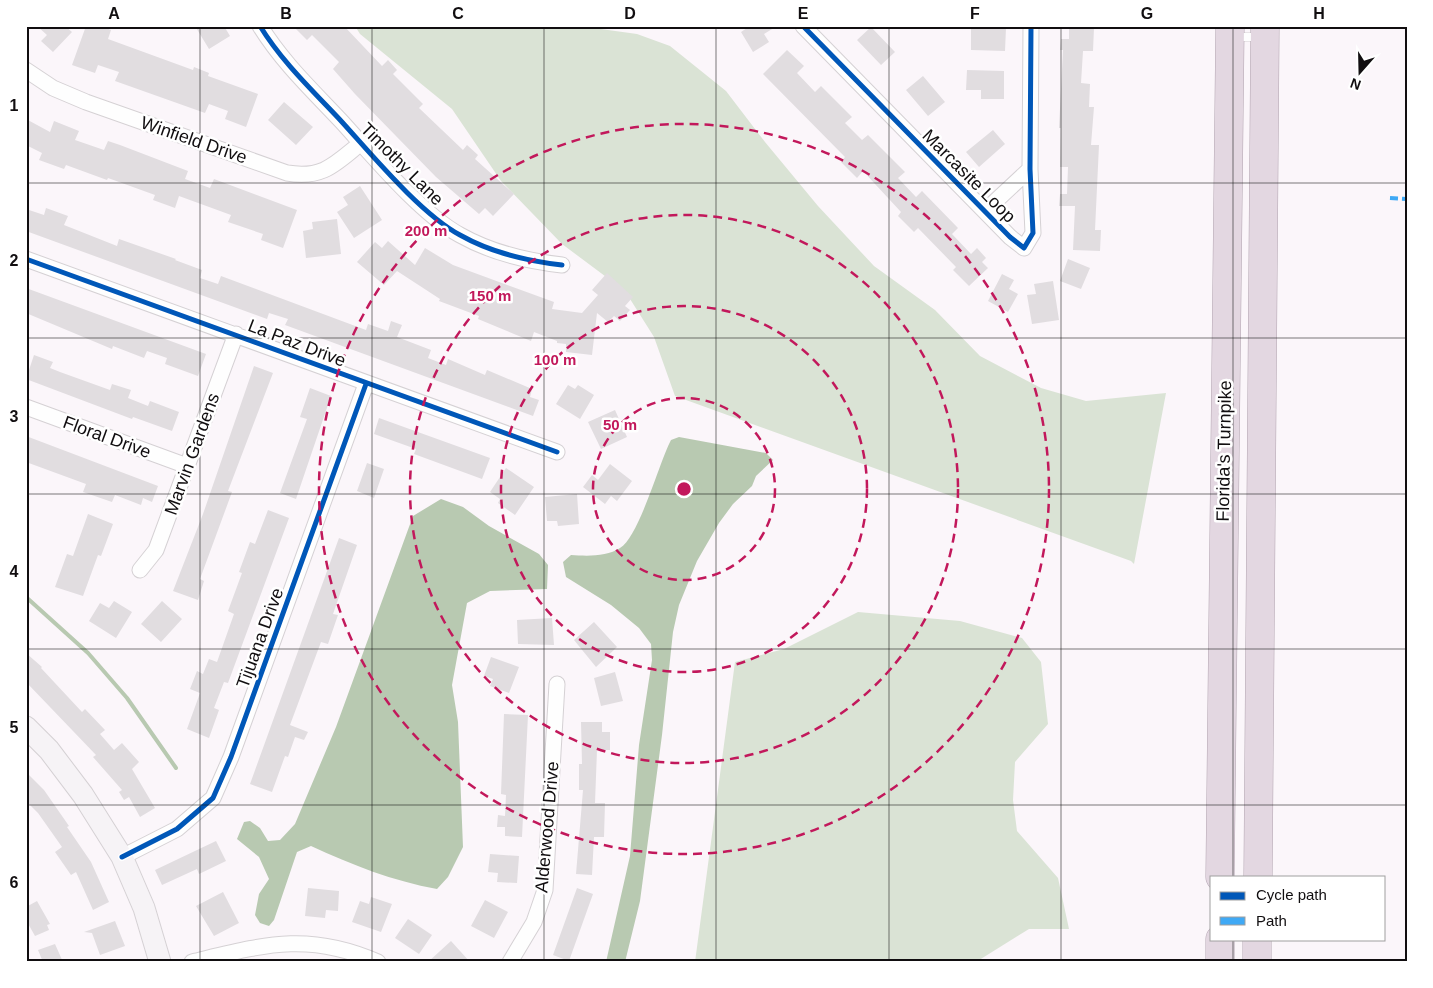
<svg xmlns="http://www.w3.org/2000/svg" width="1433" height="988" font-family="Arial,sans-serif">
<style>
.green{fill:#dae3d5}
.water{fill:#b8c9b1}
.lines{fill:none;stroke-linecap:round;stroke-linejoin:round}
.stream{stroke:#b8c9b1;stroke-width:4}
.building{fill:#e1dde0}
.lane-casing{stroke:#d5d1d4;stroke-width:9}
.street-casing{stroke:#d5d1d4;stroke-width:17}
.secondary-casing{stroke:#d5d1d4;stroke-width:23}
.highway-casing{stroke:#b2a4b0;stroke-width:29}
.lane{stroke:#fefefe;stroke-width:8}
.street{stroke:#fefefe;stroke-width:15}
.secondary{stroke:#f6f3f6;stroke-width:21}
.highway{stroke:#e3d7e1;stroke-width:28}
.quiet{stroke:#3fa9f5;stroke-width:4;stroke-dasharray:8 4;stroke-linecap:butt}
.cycleway-casing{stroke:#fff;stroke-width:8}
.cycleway{stroke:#0057b8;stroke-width:5}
.grid{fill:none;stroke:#110e10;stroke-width:1;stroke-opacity:0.55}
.ring{fill:none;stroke:#c2185b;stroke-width:2.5;stroke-dasharray:9 6}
.labels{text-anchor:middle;stroke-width:5;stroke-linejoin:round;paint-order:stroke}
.street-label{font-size:18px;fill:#110e10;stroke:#fff}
.centre{fill:#c2185b;stroke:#fff;stroke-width:2.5}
.ring-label{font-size:15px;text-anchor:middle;font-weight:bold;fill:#c2185b;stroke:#fff;stroke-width:5;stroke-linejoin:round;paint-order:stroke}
.neatline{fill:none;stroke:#110e10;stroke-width:2}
.grid-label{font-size:16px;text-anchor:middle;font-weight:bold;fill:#110e10}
</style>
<rect width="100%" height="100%" fill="#fbf6fa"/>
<!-- green -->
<path class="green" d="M355 26H579L637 34 670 46 726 91 765 142 818 206 874 266 935 310 980 356 1041 388 1086 401 1166 393 1134 564 1131 561 675 396 654 337 625 291 562 244 501 181 452 109 360 34Z
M858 612 960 621 1022 638 1041 662 1048 724 1015 762 1013 800 1017 831 1058 878 1069 929H1029L976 962H695L735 662 784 649Z"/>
<!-- water -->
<path class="water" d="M679 437 766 453 773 460 756 476 752 486 733 504 719 523 697 561 679 605 673 632 662 735 640 901 625 962H606L630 856 639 745 652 660 651 644 639 628 611 605 566 577 563 562 571 555C586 556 607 557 620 548 639 537 659 463 671 440Z
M441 499 463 507 489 526 539 554 548 565 547 589 490 591 467 603 452 685 458 722 463 847 448 877 437 889C393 881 352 865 311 846L297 852 274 920 269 926 260 923 255 915 259 894 269 879 259 857 237 839 244 822 250 821 260 828 268 841 280 840 295 824 336 727 413 516Z"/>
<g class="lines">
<!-- stream -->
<path class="stream" d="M26 597 88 653 127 698 176 768"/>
</g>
<!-- building -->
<path class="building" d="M37 26H65L72 32 53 52 41 41 47 35Z
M86 26H101L111 30 108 39 193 70 194 67 209 73 208 76 258 94 246 127 225 119 228 111 209 104 205 113 115 81 119 72 98 65 95 73 72 65Z
M195 26H224L230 36 209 49Z
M293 26H344L382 66 388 60 397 70 393 74 423 104 419 108 463 150 467 145 478 155 475 159 514 194 493 216 485 208 479 214 436 177 355 94 333 69 339 62 312 35 307 40Z
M750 26H777L764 34 769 42 753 52 741 32Z
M871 27 895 52 881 65 857 40Z
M971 27 1006 28 1005 51 971 50Z
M1069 27 1094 28 1093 51H1083L1081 83 1090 84 1089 107H1094L1091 145H1099L1095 230H1101L1100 251 1073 250 1075 206H1059L1060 194H1067L1068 167H1060L1061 128H1059L1063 50H1060L1061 39H1069Z
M787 50 804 66 797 73 815 92 821 86 852 117 845 123 862 140 868 135 905 172 898 178 916 197 922 191 958 228 952 234 971 254 977 248 986 258 982 262 988 268 969 286 953 270 956 267 918 228 914 232 898 216 901 212 863 171 857 178 841 162 845 157 763 74Z
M967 70 1004 71V99H981V90H966Z
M923 76 945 102 928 116 906 90Z
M284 102 313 127 296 145 268 120Z
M26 119 50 132 54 121 79 131 75 140 104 150 108 141 120 145 188 171 185 179 210 188 214 179 297 210 283 248 261 240 263 234 228 222 231 215 179 196 175 208 153 200 155 195 108 178 107 180 66 165 64 169 39 160 42 153 26 145Z
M993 130 1005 144 979 167 966 152Z
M360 186 382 220 354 238 337 212 348 205 343 197Z
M46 208 68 216 64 225 117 246 119 239 176 259 175 260 202 270 200 278 218 284 221 276 366 330 368 324 388 331 391 321 402 325 397 337 431 350 428 358 446 365 448 359 485 375 487 370 532 389 530 397 539 400 533 416 285 325 288 319 269 313 267 319 26 231V209L44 215Z
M337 219 341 254 306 258 303 231 313 229 312 222Z
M388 241 415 265 425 248 453 265 554 302 552 309 582 313 598 295 592 290 607 273 633 297 625 306 630 310 620 321 614 316 608 322 597 313 592 355 566 352V344L557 343V341L534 332 531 341 478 319 479 316 439 301 440 299 397 271 384 285 357 262 375 242 382 248Z
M1068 259 1090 268 1081 289 1060 281Z
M1002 274 1014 280 1009 289 1018 294 1008 312 988 301Z
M1053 281 1059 320 1032 324 1027 295 1036 294 1034 284Z
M26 288 206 354 198 376 165 364 167 358 147 351 144 358 113 346 112 349 26 313Z
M34 355 53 362 50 368 60 372 110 390 112 384 131 390 128 398 148 406 150 401 179 412 172 431 133 417 132 419 26 379Z
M254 366 273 373 228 491 232 492 200 579 204 581 198 600 173 591 203 514Z
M568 385 575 389 578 385 594 395 580 419 556 404Z
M310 388 331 396 296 499 280 493 307 419 300 417Z
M615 410 627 437 601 449 588 422Z
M379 418 490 458 482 479 414 454 416 449 374 434Z
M26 436 158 486 152 502 143 498 141 505 115 495 112 502 83 492 86 484 26 462Z
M367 463 384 469 374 498 357 491Z
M610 464 632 481 617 501 611 496 605 504 583 487 592 475 598 480Z
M506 468 534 487 515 515 498 503 500 499 490 492Z
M577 494 579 524 558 526 557 521H547L545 497Z
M268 510 289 518 228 683 224 682 214 708 219 710 209 738 187 729 200 693 190 689 197 671 203 674 209 659 217 662 234 614 228 611 242 573 239 572 250 542 255 544Z
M88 514 113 524 101 556 98 555 83 596 55 587 67 554 73 556Z
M339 538 357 545 333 614 338 615 328 644 321 642 290 725 308 732 304 740 295 737 288 757 285 756 272 792 250 784Z
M114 601 132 612 116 638 89 621 100 603 109 608Z
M162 601 182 619 161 642 141 624Z
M552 618 554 645 518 644 517 620Z
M594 622 617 647 596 667 574 640Z
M26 653 42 667 41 668 82 712 85 709 105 730 100 734 114 750 122 743 139 762 132 769 155 808 140 817 129 797 124 800 119 792 122 790 93 757 96 755 26 682Z
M491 657 519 667 509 693 490 686 493 679 484 676Z
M615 672 623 701 601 706 594 678Z
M504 714 528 715 522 837 505 836V827H497L498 815 505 816 506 795 501 794Z
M581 722H602V732H610V750H597L595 803H605L604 837H594L592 875 576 874 583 790H579V764H582Z
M26 772 44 790 69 826 67 827 91 862 109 902 93 910 76 872 71 875 55 852 62 847 38 813 26 801Z
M216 841 226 861 199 874 197 869 162 885 155 870Z
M490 854 519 856 517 883 497 882 498 873 488 872Z
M308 888 339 891 338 911 326 910 325 918 305 916Z
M577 888 593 894 569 961 553 955Z
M223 892 239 923 214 936 196 906Z
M371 897 392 904 381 932 352 922 360 901 369 904Z
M485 900 508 912 494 938 471 926Z
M37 901 50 924 47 925 49 930 35 936 26 920V907Z
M408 919 432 935 419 954 395 938Z
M115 921 125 946 100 955 92 933 84 932Z
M451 941 470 962H428Z
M55 944 63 962H43L38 950Z"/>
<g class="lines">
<defs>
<path id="lane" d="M1234 37H1260"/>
<path id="street" d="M260 26C282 62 313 91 342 122 372 155 421 214 460 235 490 252 527 261 562 265
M803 26 1010 237 1024 248 1033 233 1030 169 1031 26
M26 70 53 88 86 102 287 173C323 179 335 164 361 143
M985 211 1030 169
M26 259 557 452
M26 407 187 466
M140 570 156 550 236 334
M122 857 177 829 213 798 231 757 366 384
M192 962C263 945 307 931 378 962
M510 962 534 922 545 890 557 684"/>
<path id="secondary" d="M26 727 49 750 83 795 122 857 144 908 160 962"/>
<path id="highway" d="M1220 877 1230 26
M1258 877 1265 26
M1220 962V939
M1257 962V939"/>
</defs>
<!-- lane casing -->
<use href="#lane" class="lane-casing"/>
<!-- street casing -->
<use href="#street" class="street-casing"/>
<!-- secondary casing -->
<use href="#secondary" class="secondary-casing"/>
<!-- highway casing -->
<use href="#highway" class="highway-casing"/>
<!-- lane -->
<use href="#lane" class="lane"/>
<!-- street -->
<use href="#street" class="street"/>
<!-- secondary -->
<use href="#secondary" class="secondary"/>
<!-- highway -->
<use href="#highway" class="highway"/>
<!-- quiet -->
<path class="quiet" d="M1390 198 1407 199"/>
<defs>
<path id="cycleway" d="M260 26C282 62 313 91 342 122 372 155 421 214 460 235 490 252 527 261 562 265
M803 26 1010 237 1024 248 1033 233 1030 169 1031 26
M26 259 557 452
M122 857 177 829 213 798 231 757 366 384"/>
</defs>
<!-- cycleway casing -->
<use href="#cycleway" class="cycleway-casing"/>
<!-- cycleway -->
<use href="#cycleway" class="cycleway"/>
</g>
<!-- grid -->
<path class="grid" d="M200 26V962M372 26V962M544 26V962M716 26V962M889 26V962M1061 26V962M1233 26V877M26 183H1407M26 338H1407M26 494H1407M26 649H1407M26 805H1407M1233 939V962"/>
<!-- distance rings -->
<g class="ring">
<circle cx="684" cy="489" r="91"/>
<circle cx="684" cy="489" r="183"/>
<circle cx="684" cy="489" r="274"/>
<circle cx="684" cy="489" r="365"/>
</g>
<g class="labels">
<!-- street labels -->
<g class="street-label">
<text transform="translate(194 140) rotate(19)" y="6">Winfield Drive</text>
<text transform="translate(402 164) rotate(45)" y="6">Timothy Lane</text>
<text transform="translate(969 176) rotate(45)" y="6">Marcasite Loop</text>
<text transform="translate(297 343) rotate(21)" y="6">La Paz Drive</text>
<text transform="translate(107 437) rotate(20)" y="6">Floral Drive</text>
<text transform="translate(1224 451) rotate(-89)" y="6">Florida's Turnpike</text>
<text transform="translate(192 454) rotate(-70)" y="6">Marvin Gardens</text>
<text transform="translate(260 638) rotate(-70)" y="6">Tijuana Drive</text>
<text transform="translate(547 827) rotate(-85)" y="6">Alderwood Drive</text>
</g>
</g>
<circle cx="684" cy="489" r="8" class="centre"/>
<g class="ring-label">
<text x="426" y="236">200 m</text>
<text x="490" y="301">150 m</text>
<text x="555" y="365">100 m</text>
<text x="620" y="430">50 m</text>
</g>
<!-- border -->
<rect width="1433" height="988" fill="none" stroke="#ffffff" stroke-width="55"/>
<!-- legend -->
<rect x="1210" y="876" width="175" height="65" fill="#ffffff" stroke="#a09f9f"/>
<rect x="1220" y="892" width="25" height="8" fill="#0057b8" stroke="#a09f9f"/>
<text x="1256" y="900" font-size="15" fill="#110e10">Cycle path</text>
<rect x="1220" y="917" width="25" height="8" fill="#3fa9f5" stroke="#a09f9f"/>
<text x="1256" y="926" font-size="15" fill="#110e10">Path</text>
<!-- north arrow -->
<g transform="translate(1360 72) rotate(200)" stroke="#ffffff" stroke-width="4" paint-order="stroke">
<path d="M0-4L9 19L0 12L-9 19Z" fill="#110e10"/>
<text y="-8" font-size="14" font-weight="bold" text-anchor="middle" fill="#110e10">N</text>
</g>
<rect x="28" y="28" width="1378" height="932" class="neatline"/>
<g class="grid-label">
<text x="114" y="19">A</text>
<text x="286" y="19">B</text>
<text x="458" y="19">C</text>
<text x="630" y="19">D</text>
<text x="803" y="19">E</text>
<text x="975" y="19">F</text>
<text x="1147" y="19">G</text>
<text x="1319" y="19">H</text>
<text x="14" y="111">1</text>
<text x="14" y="266">2</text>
<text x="14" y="422">3</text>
<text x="14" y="577">4</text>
<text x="14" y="733">5</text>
<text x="14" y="888">6</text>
</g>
</svg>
